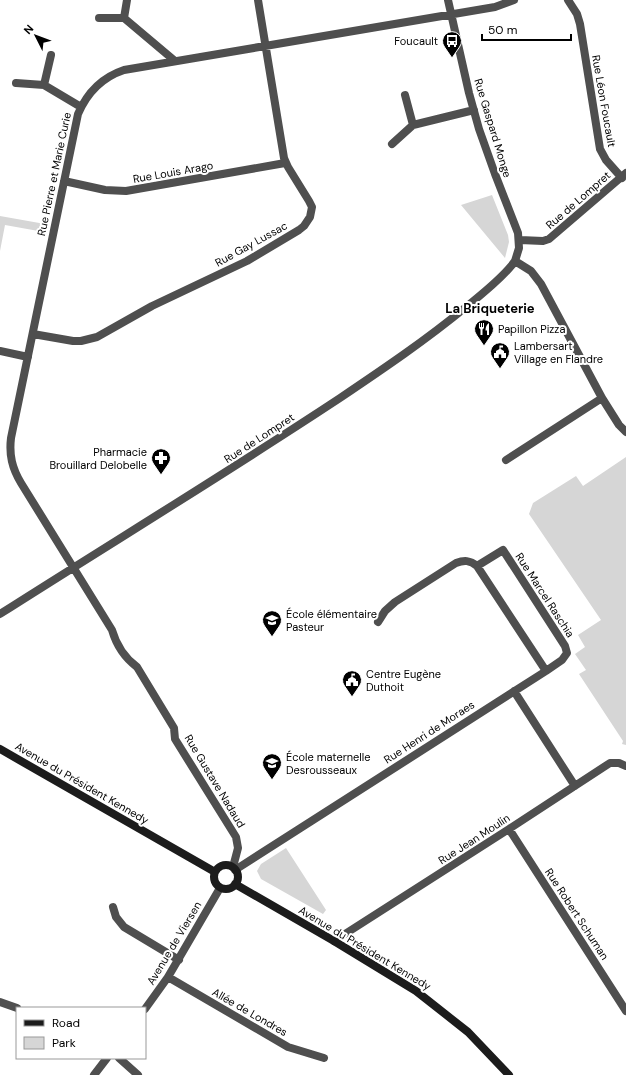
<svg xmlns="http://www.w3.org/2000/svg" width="626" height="1075" font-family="'DM Sans',sans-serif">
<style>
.green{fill:#d6d6d6}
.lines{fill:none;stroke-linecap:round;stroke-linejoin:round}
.street{stroke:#4f4f4f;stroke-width:8}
.secondary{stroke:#1c1c1c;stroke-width:8}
.labels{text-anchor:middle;stroke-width:4;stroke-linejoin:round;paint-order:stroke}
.poi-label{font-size:11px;fill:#000;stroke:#fff;text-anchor:start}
.street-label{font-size:11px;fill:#000;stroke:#fff}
.quarter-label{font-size:13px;font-weight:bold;fill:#000;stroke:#fff}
</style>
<rect width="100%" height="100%" fill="#fff"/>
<!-- green -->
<path class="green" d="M492 195 508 235 509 242 505 258 461 205Z
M0 216 45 224 44 232 5 225 0 251Z
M626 457V745L622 744 623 741 579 674 586 670 575 654 585 647 578 635 601 620 529 514 533 503 576 476 583 486Z
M286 848 326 910 323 914 261 879 257 871 261 864Z"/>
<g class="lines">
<!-- street -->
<path class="street" d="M127 0 124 18 175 61
M568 0 577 14 580 24 600 149 606 160 622 178
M99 18H124
M51 55 44 85 81 107
M16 83 44 85
M405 95 413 125 474 110
M392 144 413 125
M64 181 105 190 126 191 285 163
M520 240 543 241 549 239 626 173
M515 261 531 271 541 284 602 398 619 425 626 432
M33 334 73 341H81L97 337 152 306 247 261 299 230 304 226 310 217 312 207 309 201 288 167 284 158 258 0
M0 351 28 357
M506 460 602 398
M0 614C113 542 228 472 340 398 383 369 426 340 466 307 482 294 499 281 512 265L515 261 519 248 518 233 495 174 479 129 469 93 448 0
M378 622 385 611 395 602 456 563C464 560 470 560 477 566L546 671 562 660 567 653 565 646 503 550 477 566
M514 691 575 786
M509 829 626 1011
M233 867 238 848 236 837 175 739 174 728 137 667C125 658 116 644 112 630L21 483C12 468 9 455 11 438L78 114C87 93 103 77 124 70L495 7 514 0
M235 870 546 671
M113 907 116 917 124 927 179 960
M334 941 509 829 610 763H619L626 766
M168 977 288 1047 324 1058
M0 1002 17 1008
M145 1009 168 977 220 888
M119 1058 138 1075
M94 1075 107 1058"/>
<!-- secondary -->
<path class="secondary" d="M0 749 215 872
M214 877a12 12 0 1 1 24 0a12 12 0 1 1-24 0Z
M235 884 334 941 416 991 468 1032 509 1075"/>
</g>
<!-- icons -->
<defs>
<symbol id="bus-pin" viewBox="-11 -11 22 30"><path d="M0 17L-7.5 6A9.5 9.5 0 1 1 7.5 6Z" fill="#000" stroke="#fff"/><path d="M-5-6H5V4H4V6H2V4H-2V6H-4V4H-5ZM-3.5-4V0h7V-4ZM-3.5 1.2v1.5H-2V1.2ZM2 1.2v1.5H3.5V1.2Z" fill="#fff"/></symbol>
<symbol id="restaurant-pin" viewBox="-11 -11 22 30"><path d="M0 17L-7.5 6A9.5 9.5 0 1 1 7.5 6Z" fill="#000" stroke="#fff"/><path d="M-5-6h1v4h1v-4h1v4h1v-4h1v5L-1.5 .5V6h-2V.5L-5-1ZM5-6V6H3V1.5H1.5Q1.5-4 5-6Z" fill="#fff"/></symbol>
<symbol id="civic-pin" viewBox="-11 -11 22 30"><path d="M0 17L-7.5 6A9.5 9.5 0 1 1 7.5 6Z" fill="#000" stroke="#fff"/><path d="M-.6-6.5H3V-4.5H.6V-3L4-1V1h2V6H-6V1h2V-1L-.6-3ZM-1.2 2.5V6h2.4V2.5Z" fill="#fff"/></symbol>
<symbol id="pharmacy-pin" viewBox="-11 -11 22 30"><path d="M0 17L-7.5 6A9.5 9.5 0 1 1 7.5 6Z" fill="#000" stroke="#fff"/><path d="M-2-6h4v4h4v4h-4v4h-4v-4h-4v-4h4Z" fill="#fff"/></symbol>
<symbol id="school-pin" viewBox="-11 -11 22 30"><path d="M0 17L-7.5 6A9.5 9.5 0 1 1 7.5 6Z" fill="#000" stroke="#fff"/><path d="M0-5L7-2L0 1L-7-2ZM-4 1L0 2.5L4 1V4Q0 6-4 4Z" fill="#fff"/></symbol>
</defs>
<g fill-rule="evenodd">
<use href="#bus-pin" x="441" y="30" width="22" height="30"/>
<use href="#restaurant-pin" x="473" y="318" width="22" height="30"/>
<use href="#civic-pin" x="489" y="341" width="22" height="30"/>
<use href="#pharmacy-pin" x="150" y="447" width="22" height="30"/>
<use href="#school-pin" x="261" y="609" width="22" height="30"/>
<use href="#civic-pin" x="341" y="669" width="22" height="30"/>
<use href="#school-pin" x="261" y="752" width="22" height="30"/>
</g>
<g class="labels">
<!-- poi labels -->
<g class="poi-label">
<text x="438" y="45" text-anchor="end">Foucault</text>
<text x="498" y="333">Papillon Pizza</text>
<text x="514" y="350">Lambersart<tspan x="514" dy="13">Village en Flandre</tspan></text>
<text x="147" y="456" text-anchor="end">Pharmacie<tspan x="147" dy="13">Brouillard Delobelle</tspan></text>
<text x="286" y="618">École élémentaire<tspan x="286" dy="13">Pasteur</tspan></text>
<text x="366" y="678">Centre Eugène<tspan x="366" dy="13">Duthoit</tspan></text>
<text x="286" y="761">École maternelle<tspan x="286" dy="13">Desrousseaux</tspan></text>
</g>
<!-- street labels -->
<g class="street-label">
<text transform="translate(604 101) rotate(80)" y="4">Rue Léon Foucault</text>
<text transform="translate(493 128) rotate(73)" y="4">Rue Gaspard Monge</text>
<text transform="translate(173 172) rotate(-10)" y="4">Rue Louis Arago</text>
<text transform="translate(54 174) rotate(-78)" y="4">Rue Pierre et Marie Curie</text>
<text transform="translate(578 200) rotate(-41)" y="4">Rue de Lompret</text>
<text transform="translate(251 244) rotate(-29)" y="4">Rue Gay Lussac</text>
<text transform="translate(259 438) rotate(-33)" y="4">Rue de Lompret</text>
<text transform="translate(545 595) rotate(57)" y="4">Rue Marcel Raschia</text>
<text transform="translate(429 732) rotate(-33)" y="4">Rue Henri de Moraes</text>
<text transform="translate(215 781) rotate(59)" y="4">Rue Gustave Nadaud</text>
<text transform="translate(82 783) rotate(30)" y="4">Avenue du Président Kennedy</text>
<text transform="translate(474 839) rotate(-33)" y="4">Rue Jean Moulin</text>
<text transform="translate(577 914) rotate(57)" y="4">Rue Robert Schuman</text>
<text transform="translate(174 943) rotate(-59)" y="4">Avenue de Viersen</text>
<text transform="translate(365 948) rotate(31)" y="4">Avenue du Président Kennedy</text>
<text transform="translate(250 1012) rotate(30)" y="4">Allée de Londres</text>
</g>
<!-- quarter labels -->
<g class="quarter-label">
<text x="490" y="313">La Briqueterie</text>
</g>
</g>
<!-- legend -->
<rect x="16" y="1007" width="130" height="52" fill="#ffffff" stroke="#999999"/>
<rect x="24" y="1020" width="20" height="6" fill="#1c1c1c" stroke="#999999"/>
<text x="52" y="1027" font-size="12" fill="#000000">Road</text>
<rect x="24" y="1037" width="20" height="12" fill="#d6d6d6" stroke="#999999"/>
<text x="52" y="1047" font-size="12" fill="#000000">Park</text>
<!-- north arrow -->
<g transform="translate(36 36) rotate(312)" stroke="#ffffff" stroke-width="3" paint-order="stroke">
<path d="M0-3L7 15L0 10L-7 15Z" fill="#000000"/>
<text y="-6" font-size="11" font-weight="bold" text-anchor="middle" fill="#000000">N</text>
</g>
<!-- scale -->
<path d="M482 34v6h89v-6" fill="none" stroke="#000000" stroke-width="2"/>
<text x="488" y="34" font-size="12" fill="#000000" stroke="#ffffff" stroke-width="3" paint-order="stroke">50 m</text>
</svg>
